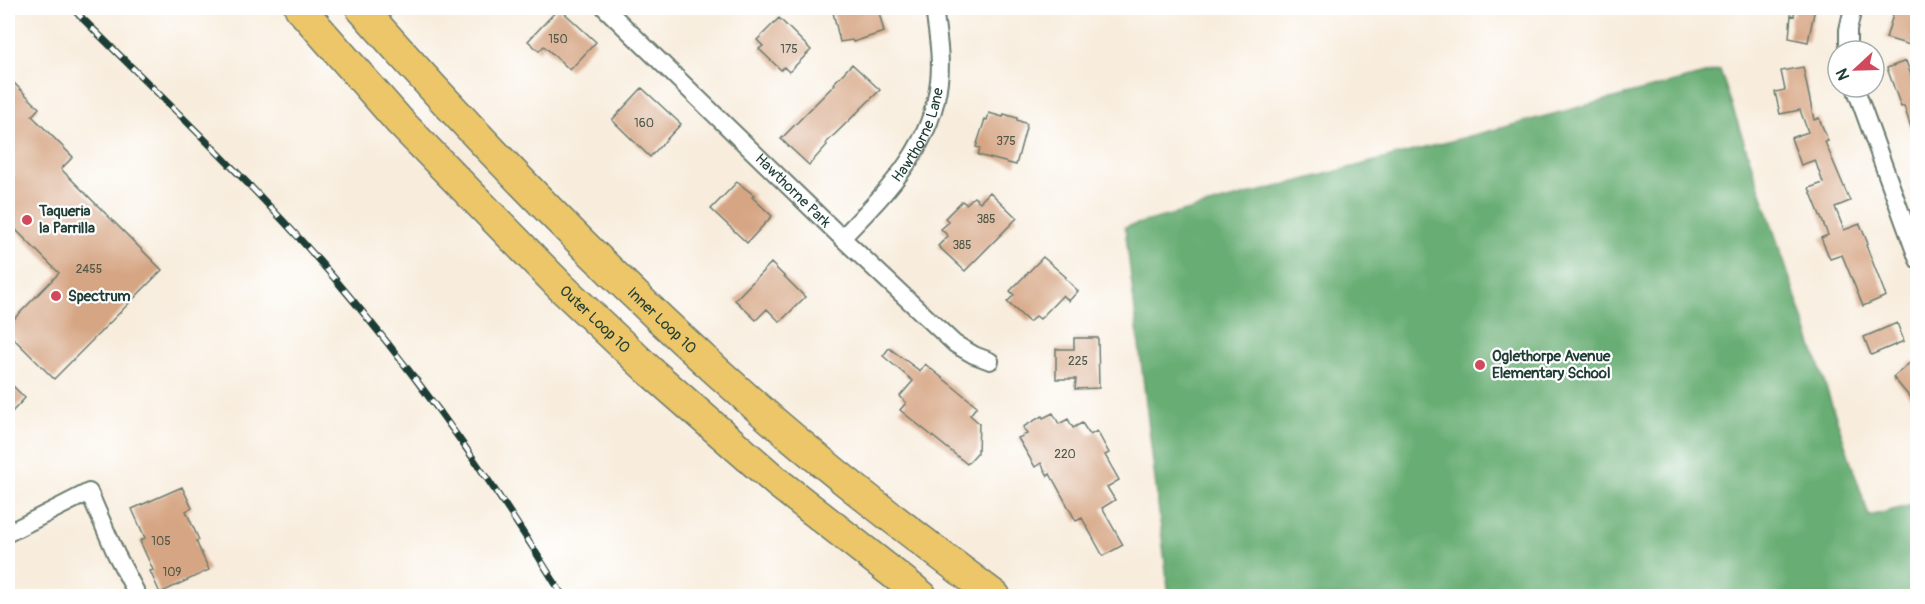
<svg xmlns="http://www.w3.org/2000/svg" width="1925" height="604" font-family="Pangolin,sans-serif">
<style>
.forest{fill:#68ad73;stroke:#447554;stroke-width:1.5}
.building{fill:#d6a583}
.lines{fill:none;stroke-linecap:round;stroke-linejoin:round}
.street-casing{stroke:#6b7b6f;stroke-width:20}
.highway-casing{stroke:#6b7b6f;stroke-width:33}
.street{stroke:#fff;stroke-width:16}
.highway{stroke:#ecc669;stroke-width:30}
.rail-casing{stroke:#1f3d34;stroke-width:7}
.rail{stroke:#fff;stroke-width:4.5;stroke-dasharray:14;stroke-linecap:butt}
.poi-dot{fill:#d1495b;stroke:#fff;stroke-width:2}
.labels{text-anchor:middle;stroke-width:4.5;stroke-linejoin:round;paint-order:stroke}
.number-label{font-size:12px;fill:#4d5748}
.street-label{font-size:15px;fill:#1f3d34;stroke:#fff}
.poi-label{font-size:15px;font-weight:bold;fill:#1f3d34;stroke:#fff;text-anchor:start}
</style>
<rect width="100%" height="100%" fill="#fff"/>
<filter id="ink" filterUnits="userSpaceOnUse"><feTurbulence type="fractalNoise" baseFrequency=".0167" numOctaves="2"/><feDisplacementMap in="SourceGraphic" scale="12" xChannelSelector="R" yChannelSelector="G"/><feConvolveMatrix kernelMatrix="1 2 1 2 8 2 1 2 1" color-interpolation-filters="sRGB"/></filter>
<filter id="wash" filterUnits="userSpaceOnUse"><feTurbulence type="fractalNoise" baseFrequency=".008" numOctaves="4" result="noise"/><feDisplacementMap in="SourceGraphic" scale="24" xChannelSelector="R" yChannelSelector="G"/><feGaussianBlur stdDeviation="1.35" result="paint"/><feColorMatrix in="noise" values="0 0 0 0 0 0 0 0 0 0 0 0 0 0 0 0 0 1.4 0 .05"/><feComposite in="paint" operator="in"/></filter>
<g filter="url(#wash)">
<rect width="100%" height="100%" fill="#f8eddd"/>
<!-- forest -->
<path class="forest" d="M1720 70 1869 516 1917 504V596H1169L1125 227Z"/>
<g id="blocks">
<!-- building -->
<path class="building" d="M559 8 596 42 570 70 544 46 539 51 528 41Z
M832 8H878L884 32 853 42 852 40 840 42Z
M1795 8H1815L1808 42 1789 38 1791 15 1794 16Z
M1895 8H1917V47L1886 38Z
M779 18 811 50 789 72 784 67 781 70 759 49 763 46 757 40Z
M1906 61 1917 92V139L1915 140 1904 106 1901 107 1887 68Z
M852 64 880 90 826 143 827 145 809 165 781 139 835 84 834 83Z
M1803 67 1814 120 1819 118 1828 141 1825 142 1850 201 1835 207 1844 230 1860 224 1868 244 1866 245 1886 296 1863 306 1842 255 1830 259 1821 238 1828 235 1809 188 1823 183 1815 160 1801 165 1791 138 1808 132 1800 110 1780 114 1775 92 1785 90 1781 71Z
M8 77 39 108 32 116 73 157 61 169 162 270 54 379 8 333V325L59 273 8 222Z
M642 88 681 124 650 157 612 120Z
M989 113 1003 117 1004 114 1017 118V120L1027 124 1016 165 978 155 980 148 976 147 985 119 987 120Z
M737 182 754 195 752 197 772 216 747 243 711 209Z
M990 192 1017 218 965 271 938 246 948 236 941 229 949 222 945 218 962 201 966 204 974 197 980 202Z
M1043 257 1066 277 1065 278 1078 291 1069 301 1063 295 1040 319 1036 316 1029 322 1007 302 1014 295 1010 291Z
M771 263 805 297 780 322 767 309 756 320 735 300Z
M1897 323 1904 341 1871 355 1864 337Z
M1074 338H1098L1099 388 1075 389 1076 379H1056V349H1074Z
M889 348 920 371 925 364 977 406 970 415 979 423 978 452 967 464 900 410 906 403 900 396 913 381 883 356Z
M1912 361 1917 367V406L1893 377Z
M8 381 25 398 8 416Z
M1053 413 1059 424 1068 419 1073 428 1082 423 1090 435 1097 431 1109 453 1105 455 1119 480 1107 487 1115 500 1102 508 1123 545 1103 556 1082 518 1076 521 1050 474 1048 476 1041 463 1035 467 1018 438 1027 434 1023 427 1042 416 1043 418Z
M182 487 192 508 186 511 199 540 196 541 209 570 160 593 150 571 153 570 140 541 145 538 132 509Z"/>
</g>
</g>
<g filter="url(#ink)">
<use href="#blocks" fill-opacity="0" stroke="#6b7b6f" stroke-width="1.5"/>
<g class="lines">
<defs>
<g id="street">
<path id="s1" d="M605 8 842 238 955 344 974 355 990 361"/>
<path d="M1848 51V30L1853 8"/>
<path d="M1855 87 1918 260"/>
<path id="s2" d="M842 238C886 192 932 148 939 81 942 57 937 32 934 8"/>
<path d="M8 533 89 492 116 554 138 596"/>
</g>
<g id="highway">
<path id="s3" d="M300 8 400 122 561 287 650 371 778 483 922 596"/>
<path id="s4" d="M361 8C483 146 612 279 750 401 828 470 912 534 995 596"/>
</g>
</defs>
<!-- street casing -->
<use href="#street" class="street-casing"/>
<!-- highway casing -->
<use href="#highway" class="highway-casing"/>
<!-- street -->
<use href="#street" class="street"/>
<!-- highway -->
<use href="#highway" class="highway"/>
<defs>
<path id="rail" d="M72 8C148 84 226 158 299 238 399 349 486 470 563 596"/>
</defs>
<!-- rail casing -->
<use href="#rail" class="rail-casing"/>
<!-- rail -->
<use href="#rail" class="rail"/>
</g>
</g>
<!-- markers -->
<g class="poi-dot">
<circle cx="27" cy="220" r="6"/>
<circle cx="56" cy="296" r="6"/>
<circle cx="1480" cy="365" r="6"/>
</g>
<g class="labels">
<!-- number labels -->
<g class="number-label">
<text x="558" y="43">150</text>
<text x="789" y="53">175</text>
<text x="644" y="127">160</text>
<text x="1006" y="145">375</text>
<text x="986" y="223">385</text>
<text x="962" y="249">385</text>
<text x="89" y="273">2455</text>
<text x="1078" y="365">225</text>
<text x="1065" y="458">220</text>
<text x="161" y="545">105</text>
<text x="172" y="576">109</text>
</g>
<!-- street labels -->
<g class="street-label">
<text dy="5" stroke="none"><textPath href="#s2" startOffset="130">Hawthorne Lane</textPath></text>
<text dy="5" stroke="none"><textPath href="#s1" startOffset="262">Hawthorne Park</textPath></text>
<text dy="5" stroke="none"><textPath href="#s3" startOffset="429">Outer Loop 10</textPath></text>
<text dy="5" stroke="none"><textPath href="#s4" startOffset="434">Inner Loop 10</textPath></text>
</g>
<!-- poi labels -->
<g class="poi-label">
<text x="39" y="216">Taqueria<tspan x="39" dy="17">la Parrilla</tspan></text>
<text x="68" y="301">Spectrum</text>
<text x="1492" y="361">Oglethorpe Avenue<tspan x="1492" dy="17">Elementary School</tspan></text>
</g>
</g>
<!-- margin -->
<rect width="1925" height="604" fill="none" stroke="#fff" stroke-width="30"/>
<!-- north arrow -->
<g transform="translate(1856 69) rotate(248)"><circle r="28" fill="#ffffff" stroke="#a5b1ae" stroke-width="1.5"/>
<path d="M0-4.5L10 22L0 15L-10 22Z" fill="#d1495b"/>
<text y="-9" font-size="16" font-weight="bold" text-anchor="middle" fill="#1f3d34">N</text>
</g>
</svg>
